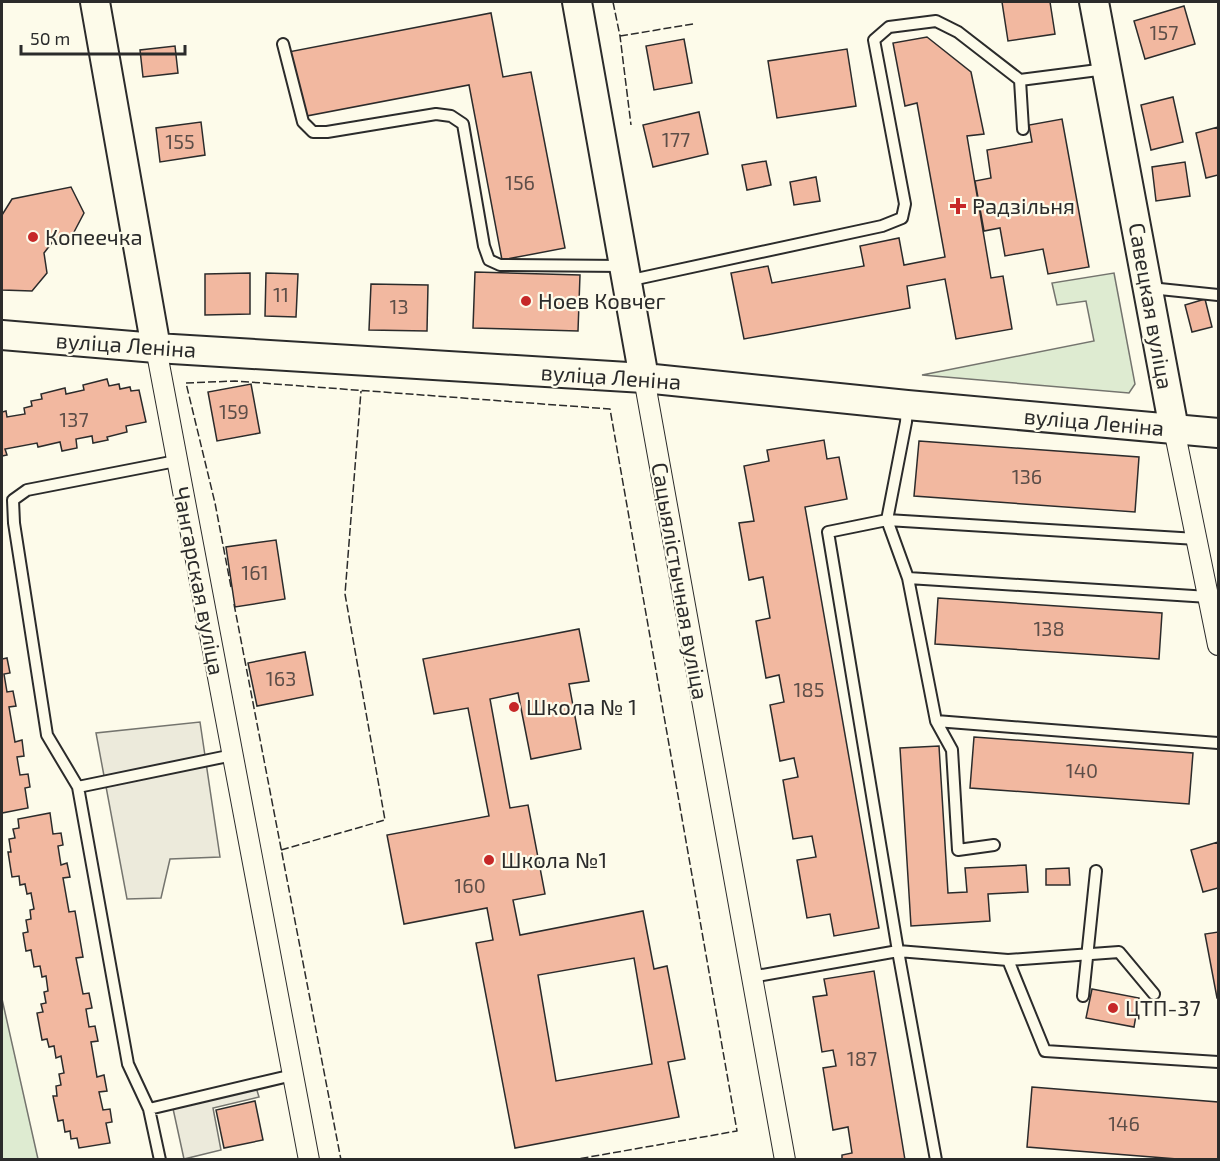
<svg xmlns="http://www.w3.org/2000/svg" width="1220" height="1161" font-family="'Exo 2',sans-serif">
<style>
.green{fill:#deebd1;stroke:#74746e;stroke-width:1.5}
.parking{fill:#eceadb;stroke:#74746e;stroke-width:1.5}
.building{fill:#f2b8a0;stroke:#2b2b2b;stroke-width:1.5;fill-rule:evenodd}
.lines{fill:none;stroke-linecap:round;stroke-linejoin:round}
.lane-casing{stroke:#2b2b2b;stroke-width:14}
.street-casing{stroke:#2b2b2b;stroke-width:22}
.secondary-casing{stroke:#2b2b2b;stroke-width:32}
.lane{stroke:#fdfbea;stroke-width:10}
.street{stroke:#fdfbea;stroke-width:20}
.secondary{stroke:#fdfbea;stroke-width:28}
.fence{stroke:#2b2b2b;stroke-width:1.5;stroke-dasharray:8 3;stroke-linecap:butt}
.poi-dot{fill:#c62828;stroke:#fdfbea;stroke-width:2}
.labels{text-anchor:middle;stroke-width:4.5;stroke-linejoin:round;paint-order:stroke}
.number-label{font-size:20px;fill:#5d4e48}
.poi-label{font-size:22px;fill:#2b2b2b;stroke:#fdfbea;text-anchor:start}
.street-label{font-size:22px;fill:#2b2b2b;stroke:#fdfbea}
</style>
<rect width="100%" height="100%" fill="#fdfbea"/>
<!-- green -->
<path class="green" d="M1114 273 1135 384 1129 393 922 375 1094 341 1086 301 1057 305 1052 283Z
M2 999 38 1159H2Z"/>
<!-- parking -->
<path class="parking" d="M200 722 220 857 170 859 161 898 127 899 96 733Z
M255 1084 259 1097 213 1108 221 1150 184 1159 172 1104Z"/>
<!-- building -->
<path class="building" d="M1002 2H1050L1055 34 1008 41Z
M1184 6 1195 44 1145 59 1134 21Z
M491 13 503 77 531 72 565 248 502 260 469 85 296 118 283 53Z
M927 37 971 72 984 134 967 136 991 278 1003 276 1012 329 956 339 945 279 907 286 910 308 744 339 731 273 768 266 772 283 864 266 860 246 899 238 904 265 945 257 917 103 905 106 893 43Z
M684 39 692 83 654 90 646 46Z
M175 46 178 73 143 77 140 50Z
M847 49 856 106 777 118 768 61Z
M1173 97 1183 142 1151 150 1141 105Z
M699 112 708 154 653 167 643 125Z
M1062 119 1089 267 1048 274 1043 249 1005 256 1000 228 984 231 975 181 991 178 987 150 1032 142 1029 125Z
M201 122 205 155 160 162 156 128Z
M1218 127V175L1206 178 1196 133Z
M766 161 771 185 747 190 742 165Z
M1185 162 1190 196 1156 201 1152 167Z
M816 177 820 201 794 205 790 182Z
M71 187 84 213 73 234 54 240 44 253 47 273 32 291 2 290V215L12 199Z
M475 272 580 275 578 331 473 328Z
M250 273V314L205 315V274Z
M266 273 298 274 296 317 265 316Z
M371 284 428 285 427 331 369 330Z
M1205 299 1212 327 1192 332 1185 305Z
M107 379 109 386 119 384 120 389 130 387 131 391 139 390 146 422 126 426 127 432 107 437 108 440 93 443 92 436 76 439 77 448 62 451 60 442 38 447 37 443 5 449 7 455 2 456V412L6 411 7 417 25 414 24 408 32 406 31 401 42 399 41 394 65 388 66 394 84 390 83 385Z
M251 384 260 433 217 441 208 392Z
M824 440 827 459 839 457 847 499 805 507 879 928 834 936 830 914 807 918 797 860 816 857 812 836 793 839 783 780 798 777 794 758 780 761 770 705 784 702 779 675 766 678 756 621 770 618 763 577 749 580 739 523 754 521 744 466 769 461 767 450Z
M919 441 1139 457 1135 512 914 496Z
M276 540 285 599 235 607 226 547Z
M938 598 1162 613 1159 659 935 644Z
M579 629 589 681 569 684 581 749 531 759 518 693 490 699 510 808 528 805 545 894 513 900 520 935 643 911 654 969 667 966 685 1059 668 1062 679 1117 515 1148 476 943 493 940 487 908 404 924 387 835 489 816 468 708 434 714 423 659ZM634 958 652 1064 556 1081 538 975Z
M305 652 313 695 257 706 248 663Z
M7 658 10 673 4 674 7 692 13 691 16 706 9 707 15 742 22 740 24 756 17 757 20 775 28 774 30 787 25 788 28 808 2 813V659Z
M974 737 1193 753 1189 804 970 788Z
M939 746 948 893 967 892 965 868 1026 865 1028 892 988 894 990 921 911 926 900 748Z
M50 813 53 834 61 833 63 845 58 846 61 865 67 863 70 877 63 878 69 912 75 911 83 957 76 958 83 994 89 993 92 1008 86 1009 89 1027 95 1026 98 1041 91 1042 97 1077 104 1075 107 1091 99 1092 103 1110 110 1109 112 1122 106 1123 110 1143 79 1148 77 1138 71 1139 70 1131 65 1132 63 1120 58 1121 53 1096H57L56 1086 61 1085 59 1074 64 1073 61 1056 56 1058 54 1046 49 1047 47 1039 42 1040 37 1013 43 1012 41 1004 46 1003 44 992 48 991 46 976 42 977 40 966 34 967 31 950 26 951 23 933 28 932 26 920 31 919 30 910 34 909 31 893 27 894 25 884 20 885 19 876 12 877 8 852H11L9 839 15 838 13 829 19 828 18 819Z
M1218 842V888L1203 892 1191 850Z
M1069 868 1070 885H1046V869Z
M1218 932V998H1217L1205 934Z
M874 971 905 1160H842V1155L852 1153 848 1127 833 1130 823 1068 836 1066 833 1050 822 1052 813 997 827 995 824 979Z
M1092 989 1139 998 1134 1027 1086 1018Z
M1032 1087 1218 1102V1160H1190L1027 1147Z
M255 1101 263 1140 224 1148 216 1110Z"/>
<g class="lines">
<defs>
<path id="lane" d="M283 44 303 122 313 132H327L436 114 451 116 463 124 484 246 489 260 500 265 623 266
M1020 80 1023 129
M627 281 882 226 902 218 905 204 874 40 889 27 936 21 958 32 1020 80 1106 69
M1150 288 1218 295
M907 405 906 422 887 520 908 578 936 721 1218 743
M908 578 1209 597
M936 721 952 750 958 850 994 845
M78 787 233 755
M1008 960 1119 952 1154 994
M751 977 898 951 828 532 887 520 1197 539
M1083 996 1096 871
M149 1109 293 1075
M160 1160 149 1109 128 1064 78 787 47 735 14 523 13 500 27 490 176 461
M936 1160 898 951 1008 960 1045 1051 1218 1062"/>
<path id="street" d="M156 348 309 1160
M644 378 785 1160
M1174 429 1218 645"/>
<path id="secondary" d="M95 2 156 348
M577 2 644 378
M1094 2 1174 429
M2 335 156 348 644 378 907 405 1218 433"/>
</defs>
<!-- lane casing -->
<use href="#lane" class="lane-casing"/>
<!-- street casing -->
<use href="#street" class="street-casing"/>
<!-- secondary casing -->
<use href="#secondary" class="secondary-casing"/>
<!-- lane -->
<use href="#lane" class="lane"/>
<!-- street -->
<use href="#street" class="street"/>
<!-- secondary -->
<use href="#secondary" class="secondary"/>
<!-- fence -->
<path class="fence" d="M613 2 620 36 631 125
M620 36 693 24
M231 587 215 503 186 383 235 381 610 409 737 1131 572 1160
M234 604 341 1160
M281 850 385 820 345 594 361 391"/>
</g>
<!-- markers -->
<g class="poi-dot">
<path d="M955 197h6v6h6v6h-6v6h-6v-6h-6v-6h6z"/>
<circle cx="33" cy="237" r="6"/>
<circle cx="526" cy="301" r="6"/>
<circle cx="514" cy="707" r="6"/>
<circle cx="489" cy="860" r="6"/>
<circle cx="1113" cy="1008" r="6"/>
</g>
<g class="labels">
<!-- number labels -->
<g class="number-label">
<text x="1164" y="40">157</text>
<text x="676" y="147">177</text>
<text x="180" y="149">155</text>
<text x="520" y="190">156</text>
<text x="281" y="302">11</text>
<text x="399" y="314">13</text>
<text x="234" y="419">159</text>
<text x="74" y="427">137</text>
<text x="1027" y="484">136</text>
<text x="255" y="580">161</text>
<text x="1049" y="636">138</text>
<text x="281" y="686">163</text>
<text x="809" y="697">185</text>
<text x="1082" y="778">140</text>
<text x="470" y="893">160</text>
<text x="862" y="1066">187</text>
<text x="1124" y="1131">146</text>
</g>
<!-- poi labels -->
<g class="poi-label">
<text x="972" y="214">Радзільня</text>
<text x="45" y="245">Копеечка</text>
<text x="538" y="309">Ноев Ковчег</text>
<text x="526" y="715">Школа № 1</text>
<text x="501" y="868">Школа №1</text>
<text x="1125" y="1016">ЦТП-37</text>
</g>
<!-- street labels -->
<g class="street-label">
<text transform="translate(1151 306) rotate(80)" y="8">Савецкая вуліца</text>
<text transform="translate(126 345) rotate(4)" y="8">вуліца Леніна</text>
<text transform="translate(611 377) rotate(4)" y="8">вуліца Леніна</text>
<text transform="translate(1094 422) rotate(5)" y="8">вуліца Леніна</text>
<text transform="translate(199 581) rotate(79)" y="8">Чангарская вуліца</text>
<text transform="translate(680 581) rotate(80)" y="8">Сацыялістычная вуліца</text>
</g>
</g>
<!-- border -->
<rect width="1220" height="1161" fill="none" stroke="#2b2b2b" stroke-width="6"/>
<!-- scale -->
<path d="M21 45v9h164v-9" fill="none" stroke="#2b2b2b" stroke-width="3"/>
<text x="30" y="45" font-size="18" fill="#2b2b2b" stroke="#fdfbea" stroke-width="4.5" paint-order="stroke">50 m</text>
</svg>
